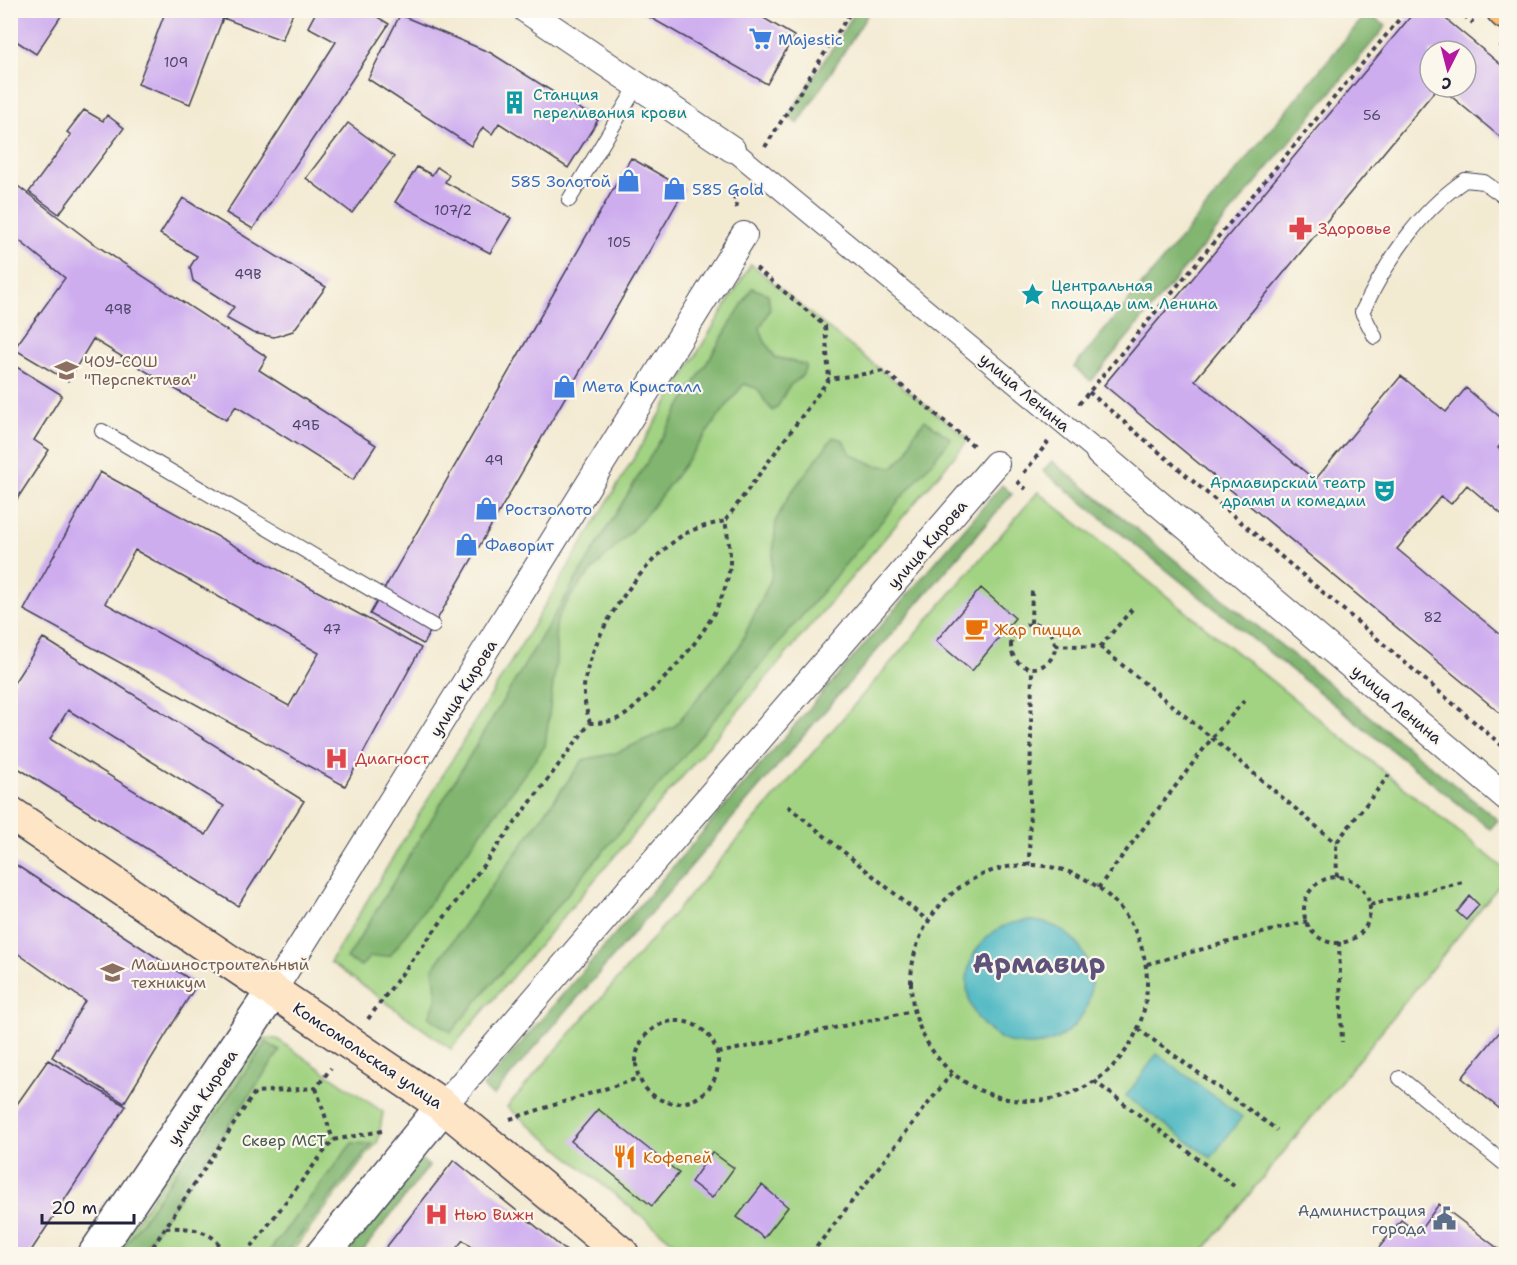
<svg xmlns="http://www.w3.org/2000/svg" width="1517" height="1265" font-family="'Shantell Sans',sans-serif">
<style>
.green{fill:#a2d382;stroke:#627a5e;stroke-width:1.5}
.forest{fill:#81b570;stroke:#526c56;stroke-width:1.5}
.water{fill:#47b6c1;stroke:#346c7e;stroke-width:1.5}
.building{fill:#ceadef;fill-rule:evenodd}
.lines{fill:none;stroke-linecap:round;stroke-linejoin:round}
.service-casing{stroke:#414052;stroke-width:16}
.pedestrian-casing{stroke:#414052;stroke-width:22}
.minor-casing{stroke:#414052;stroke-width:28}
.tertiary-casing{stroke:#414052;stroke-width:36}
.secondary-casing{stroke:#414052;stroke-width:36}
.primary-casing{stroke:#414052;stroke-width:36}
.path{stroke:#414052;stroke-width:4;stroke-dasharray:4.5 4.5;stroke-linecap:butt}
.service{stroke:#fff;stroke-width:14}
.pedestrian{stroke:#fff;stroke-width:20}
.minor{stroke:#fff;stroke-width:26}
.tertiary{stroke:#fff;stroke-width:33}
.secondary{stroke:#fee5c5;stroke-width:33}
.primary{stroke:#fcbd6f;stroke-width:33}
.labels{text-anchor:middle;stroke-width:4.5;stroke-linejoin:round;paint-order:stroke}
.number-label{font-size:14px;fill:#4d4568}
.shop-label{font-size:16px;fill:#366cbe;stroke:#fbf7ec;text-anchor:start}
.culture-label{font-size:16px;fill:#0d838f;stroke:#fbf7ec;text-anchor:start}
.health-label{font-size:16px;fill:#be3a42;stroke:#fbf7ec;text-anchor:start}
.education-label{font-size:16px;fill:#785e54;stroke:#fbf7ec;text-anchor:start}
.street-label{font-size:16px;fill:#22223b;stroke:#fbf7ec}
.food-label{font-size:16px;fill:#c56008;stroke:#fbf7ec;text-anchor:start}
.park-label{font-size:16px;fill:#485750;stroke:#fbf7ec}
.service-label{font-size:16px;fill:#4e5e75;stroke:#fbf7ec;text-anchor:end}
.town-label{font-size:28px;font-weight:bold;fill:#5e537a;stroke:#fbf7ec}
</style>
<rect width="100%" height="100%" fill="#fbf7ec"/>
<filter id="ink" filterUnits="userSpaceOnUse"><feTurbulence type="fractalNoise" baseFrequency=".0167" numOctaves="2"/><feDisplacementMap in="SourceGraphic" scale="12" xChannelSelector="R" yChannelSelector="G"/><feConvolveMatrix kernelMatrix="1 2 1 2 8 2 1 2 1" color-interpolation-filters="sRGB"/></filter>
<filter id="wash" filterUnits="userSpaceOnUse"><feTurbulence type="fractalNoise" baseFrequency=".008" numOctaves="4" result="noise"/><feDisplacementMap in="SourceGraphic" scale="24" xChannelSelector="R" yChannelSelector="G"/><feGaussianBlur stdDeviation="1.35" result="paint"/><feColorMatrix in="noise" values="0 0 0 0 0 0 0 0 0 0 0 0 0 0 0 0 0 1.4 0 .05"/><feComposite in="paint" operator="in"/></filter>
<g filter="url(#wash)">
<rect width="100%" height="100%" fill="#f3ead2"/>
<!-- green -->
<path class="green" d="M751 264 825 326 969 439 451 1049 330 962Z
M1038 492 1506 870V877L1201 1254H688L507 1107Z
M263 1038 277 1039 383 1112 378 1141 290 1254H113Z"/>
<!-- forest -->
<path class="forest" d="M856 11H870L798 124 788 117Z
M1367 13 1386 26 1091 381 1074 367Z
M752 288 768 294 770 309 760 328 764 340 775 357 806 365C802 384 793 378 786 391 781 399 781 405 773 411L766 403 758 389 744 384C710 425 682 471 648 512 620 546 583 573 561 612 552 628 557 643 556 661L545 746 390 956 370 957 361 966 347 959Z
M925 420 951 439 451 1032 429 1017 437 998 433 968 583 760 616 753 675 726 739 647 771 579 776 520 790 494 833 437 843 440 851 454 874 465 893 467 908 452 913 435Z
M1052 461 1498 820 1490 829 1043 471Z
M1002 485 1012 494 493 1096 483 1087Z
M266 1042 280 1051 140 1254H119Z
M352 1143 372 1144 285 1254H267Z
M418 1157 429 1166 360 1254H342Z"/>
<!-- water -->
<path class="water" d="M967 983a62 62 0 1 1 124 0a62 62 0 1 1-124 0Z
M1157 1054 1242 1117 1211 1158 1126 1096Z"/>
<g id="blocks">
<!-- building -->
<path class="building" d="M10 10H65L36 54 10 37Z
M166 10H294L282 40 223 18 190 104 138 84Z
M317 10H366L389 24 253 229 226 213 336 42 308 27Z
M637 10H750L794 36 767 84Z
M1416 10H1435L1506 69V142L1440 87H1466V51H1430V87H1438L1195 380 1315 480 1401 376 1446 412 1466 388 1506 422V437L1498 448 1506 455V518L1467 485 1451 504 1441 496 1397 549 1506 639V718L1104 385Z
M400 15 491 53 598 120 568 168 499 123 492 134 483 127 471 146 368 79Z
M84 110 103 121 107 115 124 128 59 214 29 192 71 135 67 132Z
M348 123 394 157 352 213 306 178Z
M631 158 685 189 423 644 370 614Z
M417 167 432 175 437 167 449 175 445 182 511 218 490 253 395 202Z
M10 180 91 242 267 357 259 370 376 445 353 480 236 406 226 420 93 339 68 381 14 349 65 278 10 233Z
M183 198 326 287 293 331 274 337 253 333 226 318 234 307 193 281 190 267 197 256 160 234Z
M10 363 62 395 34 440 49 450 10 510Z
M100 472 421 648 345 786 24 610ZM135 550 319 653 289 706 105 603Z
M981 588 1015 618 972 671 936 641Z
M43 638 304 801 238 906 10 763V689ZM68 710 224 806 206 835 50 739Z
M10 861 197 984 124 1103 52 1057 85 1001 17 953 10 963Z
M1470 896 1479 905 1466 920 1457 912Z
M1506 1024V1114L1462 1078Z
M48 1060 126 1106 29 1254H10V1114Z
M598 1109 679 1173 652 1206 571 1141Z
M712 1152 734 1168 712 1198 691 1182Z
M454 1160 570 1254H481L463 1240 452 1254H381Z
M762 1185 788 1207 764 1238 737 1217Z
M1439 1204 1504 1253 1503 1254H1374L1401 1220 1418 1233Z"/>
</g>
</g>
<g filter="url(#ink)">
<use href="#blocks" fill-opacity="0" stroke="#414052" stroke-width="1.5"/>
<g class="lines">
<defs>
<path id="service" d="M569 200 637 86
M1375 337 1362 312C1387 261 1418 212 1465 180L1484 182 1506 198
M102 431 433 626
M1400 1078 1506 1165"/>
<path id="pedestrian" d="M732 149 1099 453"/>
<path id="minor" d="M526 10 732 149
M1099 453 1506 797
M273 991 744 235
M443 1106 996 464"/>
<path id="tertiary" d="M95 1254 273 991
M323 1254 443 1106"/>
<path id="secondary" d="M10 813 443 1106 622 1254"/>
<path id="primary" d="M1503 10 1506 13"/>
</defs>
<!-- service casing -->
<use href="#service" class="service-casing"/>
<!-- pedestrian casing -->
<use href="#pedestrian" class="pedestrian-casing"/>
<!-- minor casing -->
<use href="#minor" class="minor-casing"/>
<!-- tertiary casing -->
<use href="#tertiary" class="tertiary-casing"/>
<!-- secondary casing -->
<use href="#secondary" class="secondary-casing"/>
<!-- primary casing -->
<use href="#primary" class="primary-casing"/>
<!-- path -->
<path class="path" d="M1457 10 1473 23
M1500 45 1506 50
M765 147 852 10
M737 208 733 194 739 185
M756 268 825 326 829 379
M1089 392 1506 749
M1079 404 1407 10
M1024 473 1048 442
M1017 481 1026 489
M1031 623 1032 591
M1011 646a22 22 0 1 1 44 0a22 22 0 1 1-44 0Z
M1055 645 1100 647 1212 738 1336 843
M1100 647 1133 608
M590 723C587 712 583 699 584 687 589 635 642 560 686 533 698 527 713 524 725 521
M788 806 928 921
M911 983a118 118 0 1 1 236 0a118 118 0 1 1-236 0Z
M1029 866 1032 668
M1337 877 1336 843 1389 775
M1304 910a33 33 0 1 1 66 0a33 33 0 1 1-66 0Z
M1098 888 1212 738 1244 701
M1370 905 1463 882
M1339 942 1342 1042
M1147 964 1307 921
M368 1019 590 723C602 723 614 722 625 715 631 711 637 705 642 700 677 668 721 619 729 572 732 555 728 538 725 521L829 379 884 371 974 446
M636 1062a41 41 0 1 1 82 0a41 41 0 1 1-82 0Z
M1138 1029 1277 1130
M718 1053 913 1011
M1094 1081 1234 1186
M316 1088 333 1140
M510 1119 639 1078
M166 1228C187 1227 217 1229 223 1254
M148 1254 255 1092 316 1088 331 1068
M246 1254 333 1140 382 1131
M811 1254 952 1073"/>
<!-- service -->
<use href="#service" class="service"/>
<!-- pedestrian -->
<use href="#pedestrian" class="pedestrian"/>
<!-- minor -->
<use href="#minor" class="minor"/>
<!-- tertiary -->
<use href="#tertiary" class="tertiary"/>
<!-- secondary -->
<use href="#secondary" class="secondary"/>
<!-- primary -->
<use href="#primary" class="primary"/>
</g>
</g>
<!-- icons -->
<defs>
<symbol id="supermarket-bare" viewBox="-9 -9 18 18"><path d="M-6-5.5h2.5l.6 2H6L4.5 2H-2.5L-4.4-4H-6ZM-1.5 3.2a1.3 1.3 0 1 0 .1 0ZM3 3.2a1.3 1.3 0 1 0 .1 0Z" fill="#3f7fe0" stroke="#fbf7ec" stroke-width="2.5" paint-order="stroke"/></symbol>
<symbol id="building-bare" viewBox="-9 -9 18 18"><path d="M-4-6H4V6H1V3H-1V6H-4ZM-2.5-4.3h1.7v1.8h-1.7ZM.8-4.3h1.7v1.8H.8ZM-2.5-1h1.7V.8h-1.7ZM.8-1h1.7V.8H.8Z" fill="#0f9aa8" stroke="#fbf7ec" stroke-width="2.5" paint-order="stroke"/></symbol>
<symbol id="shop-bare" viewBox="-9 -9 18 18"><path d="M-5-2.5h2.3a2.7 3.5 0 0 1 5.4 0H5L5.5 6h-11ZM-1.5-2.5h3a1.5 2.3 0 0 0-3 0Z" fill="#3f7fe0" stroke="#fbf7ec" stroke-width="2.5" paint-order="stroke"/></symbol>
<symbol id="pharmacy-bare" viewBox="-9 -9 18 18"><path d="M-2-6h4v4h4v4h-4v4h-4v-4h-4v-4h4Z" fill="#e0444e" stroke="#fbf7ec" stroke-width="2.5" paint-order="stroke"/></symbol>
<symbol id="sight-bare" viewBox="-9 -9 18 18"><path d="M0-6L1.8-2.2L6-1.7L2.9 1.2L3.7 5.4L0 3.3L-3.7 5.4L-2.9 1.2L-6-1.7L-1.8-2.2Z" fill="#0f9aa8" stroke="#fbf7ec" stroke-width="2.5" paint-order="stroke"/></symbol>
<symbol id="school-bare" viewBox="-9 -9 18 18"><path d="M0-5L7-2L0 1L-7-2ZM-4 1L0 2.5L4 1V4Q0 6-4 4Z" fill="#8d6e63" stroke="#fbf7ec" stroke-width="2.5" paint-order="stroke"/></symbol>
<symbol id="theatre-bare" viewBox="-9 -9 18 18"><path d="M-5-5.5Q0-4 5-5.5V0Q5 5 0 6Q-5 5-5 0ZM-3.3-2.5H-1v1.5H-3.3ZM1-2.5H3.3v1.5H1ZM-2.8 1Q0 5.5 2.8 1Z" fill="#0f9aa8" stroke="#fbf7ec" stroke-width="2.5" paint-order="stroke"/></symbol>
<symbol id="cafe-bare" viewBox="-9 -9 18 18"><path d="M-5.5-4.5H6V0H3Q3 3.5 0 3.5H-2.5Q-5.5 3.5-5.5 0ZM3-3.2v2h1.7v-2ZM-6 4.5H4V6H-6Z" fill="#e8710a" stroke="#fbf7ec" stroke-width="2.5" paint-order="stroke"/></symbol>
<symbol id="hospital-bare" viewBox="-9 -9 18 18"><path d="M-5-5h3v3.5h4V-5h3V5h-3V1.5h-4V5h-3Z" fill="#e0444e" stroke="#fbf7ec" stroke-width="2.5" paint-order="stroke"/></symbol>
<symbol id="university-bare" viewBox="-9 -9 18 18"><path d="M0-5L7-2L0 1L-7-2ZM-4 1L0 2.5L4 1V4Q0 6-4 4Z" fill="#8d6e63" stroke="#fbf7ec" stroke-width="2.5" paint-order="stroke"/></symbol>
<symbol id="restaurant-bare" viewBox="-9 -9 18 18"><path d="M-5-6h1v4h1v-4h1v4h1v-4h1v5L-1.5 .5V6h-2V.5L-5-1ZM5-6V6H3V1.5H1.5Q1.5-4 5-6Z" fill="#e8710a" stroke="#fbf7ec" stroke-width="2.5" paint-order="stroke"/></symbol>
<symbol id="civic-bare" viewBox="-9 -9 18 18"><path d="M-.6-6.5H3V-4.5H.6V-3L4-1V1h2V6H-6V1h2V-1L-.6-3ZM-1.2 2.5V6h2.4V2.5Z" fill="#5c6f8a" stroke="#fbf7ec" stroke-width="2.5" paint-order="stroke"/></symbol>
</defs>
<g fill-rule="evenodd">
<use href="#supermarket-bare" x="744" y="22" width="33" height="33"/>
<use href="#building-bare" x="498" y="86" width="33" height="33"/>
<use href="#shop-bare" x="612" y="164" width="33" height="33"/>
<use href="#shop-bare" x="658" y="172" width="33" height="33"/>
<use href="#pharmacy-bare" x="1284" y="212" width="33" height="33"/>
<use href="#sight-bare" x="1016" y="278" width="33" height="33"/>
<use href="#school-bare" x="50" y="354" width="33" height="33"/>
<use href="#shop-bare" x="548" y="370" width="33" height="33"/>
<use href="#theatre-bare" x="1368" y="474" width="33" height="33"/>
<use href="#shop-bare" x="470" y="492" width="33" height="33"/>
<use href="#shop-bare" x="450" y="528" width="33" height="33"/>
<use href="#cafe-bare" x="960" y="612" width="33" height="33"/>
<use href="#hospital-bare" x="320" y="742" width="33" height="33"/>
<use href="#university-bare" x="96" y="956" width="33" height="33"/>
<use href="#restaurant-bare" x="608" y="1140" width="33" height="33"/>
<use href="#hospital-bare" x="420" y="1198" width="33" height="33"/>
<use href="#civic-bare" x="1428" y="1202" width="33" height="33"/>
</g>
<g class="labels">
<!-- number labels -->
<g class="number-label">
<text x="176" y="67">109</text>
<text x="1372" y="120">56</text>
<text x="453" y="215">107/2</text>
<text x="619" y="247">105</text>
<text x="248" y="279">49В</text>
<text x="118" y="314">49В</text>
<text x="306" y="430">49Б</text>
<text x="494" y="465">49</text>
<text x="1433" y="622">82</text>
<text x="332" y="634">47</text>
</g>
<!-- shop labels -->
<g class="shop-label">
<text x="778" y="45">Majestic</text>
<text x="611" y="187" text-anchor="end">585 Золотой</text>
<text x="692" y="195">585 Gold</text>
<text x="582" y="392">Мета Кристалл</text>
<text x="505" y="515">Ростзолото</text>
<text x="485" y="551">Фаворит</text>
</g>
<!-- culture labels -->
<g class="culture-label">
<text x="533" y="100">Cтанция<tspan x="533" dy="18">переливания крови</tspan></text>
<text x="1051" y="291">Центральная<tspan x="1051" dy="18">площадь им. Ленина</tspan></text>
<text x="1366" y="488" text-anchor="end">Армавирский театр<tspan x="1366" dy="18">драмы и комедии</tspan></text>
</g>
<!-- health labels -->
<g class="health-label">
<text x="1318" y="234">Здоровье</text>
<text x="355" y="764">Диагност</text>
<text x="454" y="1220">Нью Вижн</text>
</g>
<!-- education labels -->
<g class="education-label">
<text x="84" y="367">ЧОУ-СОШ<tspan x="84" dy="18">"Перспектива"</tspan></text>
<text x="131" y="970">Машиностроительный<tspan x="131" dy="18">техникум</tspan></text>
</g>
<!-- street labels -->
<g class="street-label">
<text transform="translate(1025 392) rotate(40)" y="6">улица Ленина</text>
<text transform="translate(927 544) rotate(-49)" y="6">улица Кирова</text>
<text transform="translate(463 688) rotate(-58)" y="6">улица Кирова</text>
<text transform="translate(1397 704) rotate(40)" y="6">улица Ленина</text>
<text transform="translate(368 1055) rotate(34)" y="6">Комсомольская улица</text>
<text transform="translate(202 1097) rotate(-56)" y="6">улица Кирова</text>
</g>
<!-- food labels -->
<g class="food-label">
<text x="994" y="635">Жар пицца</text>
<text x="643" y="1163">Кофепей</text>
</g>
<!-- park labels -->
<g class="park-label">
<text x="284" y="1146">Сквер МСТ</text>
</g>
<!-- service labels -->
<g class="service-label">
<text x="1426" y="1216">Администрация<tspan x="1426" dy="18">города</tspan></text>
</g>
<!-- town labels -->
<g class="town-label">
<text x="1039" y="973">Армавир</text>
</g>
</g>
<!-- margin -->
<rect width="1517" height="1265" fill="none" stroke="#fbf7ec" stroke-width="36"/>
<!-- north arrow -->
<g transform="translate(1448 69) rotate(186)"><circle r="28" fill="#fbf7ec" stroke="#a4a2a5" stroke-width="1.5"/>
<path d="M0-4.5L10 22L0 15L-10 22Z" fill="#b5179e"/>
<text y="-9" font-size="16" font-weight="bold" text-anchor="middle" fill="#22223b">С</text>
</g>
<!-- scale -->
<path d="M42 1214v9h92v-9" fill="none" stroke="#22223b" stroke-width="3"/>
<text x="51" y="1214" font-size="18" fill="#22223b" stroke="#fbf7ec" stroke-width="4.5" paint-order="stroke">20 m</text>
</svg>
